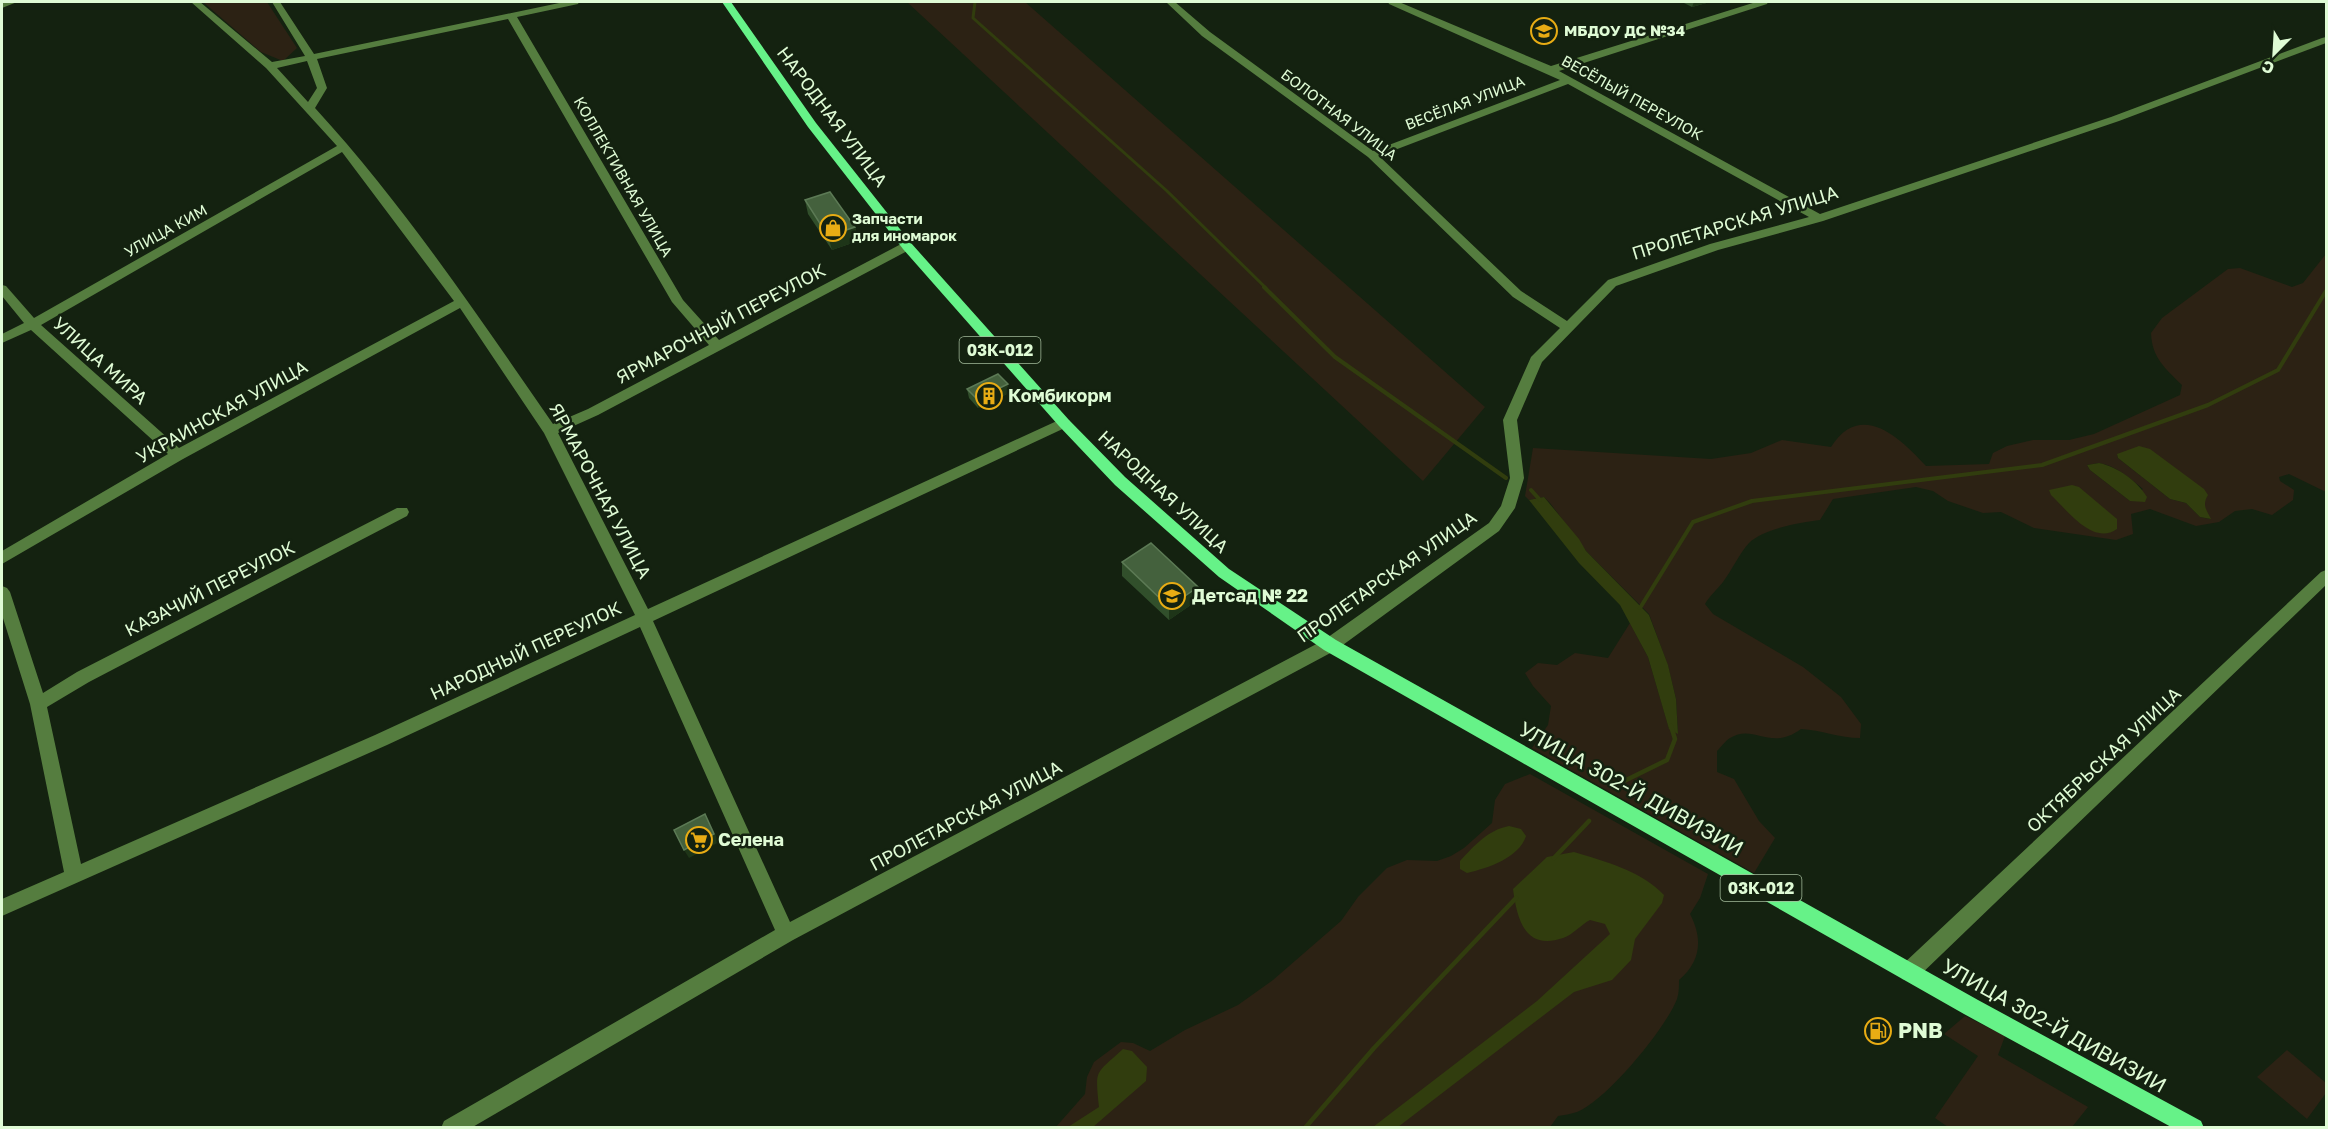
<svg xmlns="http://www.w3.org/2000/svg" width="2328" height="1129" font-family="'Golos Text',sans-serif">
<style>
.green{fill:#2c2214;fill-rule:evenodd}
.water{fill:#313d0e}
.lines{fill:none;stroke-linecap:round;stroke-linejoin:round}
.stream-far2{stroke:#313d0e;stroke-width:3}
.stream-far1{stroke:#313d0e;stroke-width:4}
.stream{stroke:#313d0e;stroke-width:4.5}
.minor{fill:#557d3f;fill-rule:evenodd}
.major{fill:#66f288;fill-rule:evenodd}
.wall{fill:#314f2b}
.shaded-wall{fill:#1e3518}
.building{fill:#44613d;stroke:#5c7a55;stroke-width:1.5}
.labels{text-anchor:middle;stroke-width:5;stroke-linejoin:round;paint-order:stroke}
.far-poi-label{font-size:15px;font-weight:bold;fill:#dffbd5;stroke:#142210;text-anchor:start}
.far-street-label{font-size:15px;fill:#dffbd5;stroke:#142210}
.shield{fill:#142210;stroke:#a2ba9a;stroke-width:1.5}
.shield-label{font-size:16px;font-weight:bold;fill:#dffbd5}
.street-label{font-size:18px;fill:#dffbd5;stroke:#142210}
.poi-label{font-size:18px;font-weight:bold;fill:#dffbd5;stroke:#142210;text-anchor:start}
.near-street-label{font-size:21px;fill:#dffbd5;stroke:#142210}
.near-poi-label{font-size:21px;font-weight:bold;fill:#dffbd5;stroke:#142210;text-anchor:start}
</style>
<rect width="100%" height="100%" fill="#142210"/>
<!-- green -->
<path class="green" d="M203 2H267L297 48 283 61 261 52Z
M907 2H1025L1485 407 1423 481Z
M2326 254V492L2289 474 2279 477 2280 481 2294 490 2293 500 2272 515 2252 509 2235 511 2219 522 2196 526 2150 509 2131 514 2133 534 2116 540 2034 528 2001 512 1983 513 1948 501 1933 491 1916 487 1833 499 1820 520C1801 522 1763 529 1749 543 1739 554 1732 570 1723 582 1717 590 1710 595 1705 604L1713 614 1803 667 1841 697 1861 724 1860 738C1840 738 1821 730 1801 729 1770 752 1754 723 1730 738 1725 741 1721 747 1717 751V772L1734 779 1759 821 1775 838 1754 873 1532 748 1548 725 1551 706 1533 686 1525 673 1538 663 1557 665 1575 653 1608 658 1630 623 1648 657 1669 728 1678 733 1676 699 1668 666 1649 614 1586 551 1550 503 1544 497 1529 500 1525 496 1533 448 1711 459 1751 453 1782 440 1831 447C1861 400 1900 438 1926 466L1989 464 1993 453 2007 446 2033 440H2069L2094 434 2180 395 2182 385C2165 368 2152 358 2151 333L2162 318 2228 269 2240 268 2292 287 2303 283ZM2117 454 2204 502 2205 509 2210 519 2200 517 2186 503 2170 499 2118 458ZM2099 463C2117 466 2129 478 2143 489L2130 501 2090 470 2087 465Z
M1530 774 1708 874 1700 898 1690 914C1703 939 1701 961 1679 980 1679 986 1679 993 1677 999 1666 1028 1606 1101 1577 1112 1571 1114 1564 1115 1558 1116L1550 1127 1055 1128 1085 1094 1087 1077 1094 1062 1121 1042 1133 1043 1150 1051 1185 1030 1238 1005 1273 980 1341 921 1358 897 1387 868 1407 860 1437 861 1451 856 1464 848 1492 823 1495 800 1505 784Z
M1965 1016 2005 1036 1998 1055 2088 1107 2072 1127H1948L1935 1118 1978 1056 1944 1034Z
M2287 1050 2326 1083V1093L2307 1119 2257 1077Z"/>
<!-- water -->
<path class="water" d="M2139 446 2150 449 2204 489 2208 495C2202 505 2206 509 2211 519L2200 517 2186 503 2170 499 2118 458 2117 454Z
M2099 463C2118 467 2137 481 2147 497L2145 502 2130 501 2090 470 2087 465Z
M2072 485 2079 487 2117 519V529C2093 546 2067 510 2051 495L2049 490Z
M1544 497 1579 539 1586 551 1649 615 1668 665 1676 699 1678 734 1669 729 1648 657 1620 605 1579 563 1529 500Z
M1509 826 1521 829 1526 836C1519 858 1488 868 1467 873L1460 869V861C1475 845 1488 830 1509 826Z
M1574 852C1604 861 1642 871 1664 895L1662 903 1635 939 1631 960 1612 980 1574 992 1398 1127H1373L1537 1001 1610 934 1605 924 1590 920C1582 924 1571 936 1563 938 1524 951 1517 918 1513 889L1547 857Z
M1123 1049 1132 1051 1147 1067 1146 1081 1093 1127H1068L1099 1107C1095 1068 1095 1075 1123 1049Z"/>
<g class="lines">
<!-- stream-far2 -->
<path class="stream-far2" d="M975 2 973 18 1167 191 1266 288"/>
<!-- stream-far1 -->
<path class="stream-far1" d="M1264 287 1335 357 1506 478
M1531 490 1540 500
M1640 608 1693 522 1752 501 2042 465 2208 405 2278 370 2326 291"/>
<!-- stream -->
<path class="stream" d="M1616 785 1667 760 1675 739 1671 726
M1554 858 1589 821
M1305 1128 1374 1048 1516 898"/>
<!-- minor -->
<path class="minor" d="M2 2H17L2 8Z
M191 2H200L272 62 305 56 272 2H280L314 54 564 2H579L578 4 517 17 683 300 719 340 903 243H911V249L598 415 558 433 648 609 1059 420H1069L1071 423 1069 426 653 621 790 922 1324 640 1489 523 1501 506 1510 478 1503 420 1531 357 1560 328 1513 297 1368 157 1202 36 1166 2H1175L1210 32 1373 151 1560 80 1389 4 1388 2H1399L1551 66 1756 2H1768L1767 4 1559 71 1820 214 2111 117 2322 38 2326 37V43L2119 121 1823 221 1718 250 1616 286 1542 362 1517 420 1524 478 1515 508 1499 531 1336 650 793 940 471 1128H441L444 1121 775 930 640 627 387 745 2 916V899L64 872 30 704 2 615V586L7 588 10 592 43 693 77 672 397 508H407L409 512 407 516 89 682 47 707 81 864 375 735 635 615 544 433 460 308 183 459 2 564V551L168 454 31 330 2 343V334L24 323 2 296V285L6 286 34 318 337 146 266 68ZM508 19 672 302 709 345 588 409 553 424C478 316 404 205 315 108L327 88 317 59ZM307 61 317 88 308 102 277 68ZM1568 84 1809 217 1710 244 1608 280 1567 321 1521 291 1379 156ZM342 152 454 301 179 448 41 325Z
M2326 570V585L1916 979 1909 981 1902 979 1900 972 1902 965 2321 572Z"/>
<!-- major -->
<path class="major" d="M722 2H731L816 123 911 243 1069 420 1125 477 1229 569 1336 640 1978 1000 2201 1121 2204 1128H2173L1964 1014 1324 650 1219 577 1115 485 1059 426 903 249 808 127Z"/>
</g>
<!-- wall -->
<path class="wall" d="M1682 2H1710L1692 7Z
M805 200 855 227 858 241 832 250 808 214Z
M967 389 1009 393 978 408 969 398Z
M1122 562 1198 587V600L1169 620 1122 576Z"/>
<!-- shaded-wall -->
<path class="shaded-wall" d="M1694 2H1710L1692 7Z
M855 227 858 241 832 250 828 236Z
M1008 384 1009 393 978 408 977 399Z
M1198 587V600L1169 620V607Z
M705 814 719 842 689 858 684 850Z"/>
<!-- building -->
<path class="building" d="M830 192 855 227 828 236 805 200Z
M998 374 1008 384 977 399 967 389Z
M1151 543 1198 587 1169 607 1122 562Z
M705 814 714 834 684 850 674 830Z"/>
<!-- icons -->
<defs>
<symbol id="school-ring" viewBox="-11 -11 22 22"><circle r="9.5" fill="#142210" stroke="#e8ac14" stroke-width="1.5"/><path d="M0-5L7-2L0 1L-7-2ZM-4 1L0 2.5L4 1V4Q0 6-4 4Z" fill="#e8ac14"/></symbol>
<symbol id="shop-ring" viewBox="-11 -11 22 22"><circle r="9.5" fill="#142210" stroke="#e8ac14" stroke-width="1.5"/><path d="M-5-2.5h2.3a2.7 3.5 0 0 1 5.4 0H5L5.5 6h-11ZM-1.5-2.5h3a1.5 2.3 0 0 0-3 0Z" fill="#e8ac14"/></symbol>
<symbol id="building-ring" viewBox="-11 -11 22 22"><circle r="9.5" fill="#142210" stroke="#e8ac14" stroke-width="1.5"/><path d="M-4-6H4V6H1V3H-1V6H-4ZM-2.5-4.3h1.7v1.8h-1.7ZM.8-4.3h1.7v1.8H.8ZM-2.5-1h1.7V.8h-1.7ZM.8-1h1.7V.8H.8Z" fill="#e8ac14"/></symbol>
<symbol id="supermarket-ring" viewBox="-11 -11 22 22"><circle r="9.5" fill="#142210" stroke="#e8ac14" stroke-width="1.5"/><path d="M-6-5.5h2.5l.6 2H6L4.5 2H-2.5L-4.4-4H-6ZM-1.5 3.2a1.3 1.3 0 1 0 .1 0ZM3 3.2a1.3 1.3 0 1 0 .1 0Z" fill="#e8ac14"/></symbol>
<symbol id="fuel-ring" viewBox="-11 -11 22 22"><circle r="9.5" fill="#142210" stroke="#e8ac14" stroke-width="1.5"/><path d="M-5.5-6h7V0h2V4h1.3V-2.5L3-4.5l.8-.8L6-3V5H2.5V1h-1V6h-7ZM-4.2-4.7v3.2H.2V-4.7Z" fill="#e8ac14"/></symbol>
</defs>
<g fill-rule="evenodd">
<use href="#school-ring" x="1529" y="16" width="30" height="30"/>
<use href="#shop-ring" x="818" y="213" width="30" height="30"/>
<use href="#building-ring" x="974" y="381" width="30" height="30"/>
<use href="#school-ring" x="1157" y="581" width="30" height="30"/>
<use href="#supermarket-ring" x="684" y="825" width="30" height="30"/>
<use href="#fuel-ring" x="1863" y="1016" width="30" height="30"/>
</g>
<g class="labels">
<!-- far-poi labels -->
<g class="far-poi-label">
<text x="1564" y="36">МБДОУ ДС №34</text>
<text x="852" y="224">Запчасти<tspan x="852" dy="17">для иномарок</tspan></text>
</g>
<!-- far-street labels -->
<g class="far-street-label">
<text transform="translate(1632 98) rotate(29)" y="5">ВЕСЁЛЫЙ ПЕРЕУЛОК</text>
<text transform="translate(1465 103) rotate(-21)" y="5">ВЕСЁЛАЯ УЛИЦА</text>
<text transform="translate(1339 115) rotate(37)" y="5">БОЛОТНАЯ УЛИЦА</text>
<text transform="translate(623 177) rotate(60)" y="5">КОЛЛЕКТИВНАЯ УЛИЦА</text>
<text transform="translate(166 231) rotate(-29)" y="5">УЛИЦА КИМ</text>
</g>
<!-- shield labels -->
<g class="shield">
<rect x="959.5" y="337" width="81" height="26" rx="4.5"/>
<rect x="1720.5" y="875" width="81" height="26" rx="4.5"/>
</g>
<g class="shield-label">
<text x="1000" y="356">03К-012</text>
<text x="1761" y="894">03К-012</text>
</g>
<!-- street labels -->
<g class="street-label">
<text transform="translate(832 117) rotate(53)" y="6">НАРОДНАЯ УЛИЦА</text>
<text transform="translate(1735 223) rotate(-17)" y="6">ПРОЛЕТАРСКАЯ УЛИЦА</text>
<text transform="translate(721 324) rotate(-28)" y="6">ЯРМАРОЧНЫЙ ПЕРЕУЛОК</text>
<text transform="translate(100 361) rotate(42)" y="6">УЛИЦА МИРА</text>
<text transform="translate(222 412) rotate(-29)" y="6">УКРАИНСКАЯ УЛИЦА</text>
<text transform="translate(600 491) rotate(62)" y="6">ЯРМАРОЧНАЯ УЛИЦА</text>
<text transform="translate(1163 492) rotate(43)" y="6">НАРОДНАЯ УЛИЦА</text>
<text transform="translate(1387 577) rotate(-35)" y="6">ПРОЛЕТАРСКАЯ УЛИЦА</text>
<text transform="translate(210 589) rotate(-27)" y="6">КАЗАЧИЙ ПЕРЕУЛОК</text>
<text transform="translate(526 651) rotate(-25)" y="6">НАРОДНЫЙ ПЕРЕУЛОК</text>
<text transform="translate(2104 760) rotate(-43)" y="6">ОКТЯБРЬСКАЯ УЛИЦА</text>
<text transform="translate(966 816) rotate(-28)" y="6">ПРОЛЕТАРСКАЯ УЛИЦА</text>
</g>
<!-- poi labels -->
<g class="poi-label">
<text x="1008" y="402">Комбикорм</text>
<text x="1192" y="602">Детсад № 22</text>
<text x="718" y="846">Селена</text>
</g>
<!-- near-street labels -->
<g class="near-street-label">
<text transform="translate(1631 789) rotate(29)" y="7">УЛИЦА 302-Й ДИВИЗИИ</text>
<text transform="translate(2054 1026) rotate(29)" y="7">УЛИЦА 302-Й ДИВИЗИИ</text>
</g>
<!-- near-poi labels -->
<g class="near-poi-label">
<text x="1898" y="1038">PNB</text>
</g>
</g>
<!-- border -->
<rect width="2328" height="1129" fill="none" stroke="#dffbd5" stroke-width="6"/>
<!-- north arrow -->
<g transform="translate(2274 54) rotate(204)" stroke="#142210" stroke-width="4.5" paint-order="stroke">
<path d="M0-4.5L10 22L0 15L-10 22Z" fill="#dffbd5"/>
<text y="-9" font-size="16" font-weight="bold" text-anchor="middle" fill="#dffbd5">С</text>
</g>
</svg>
